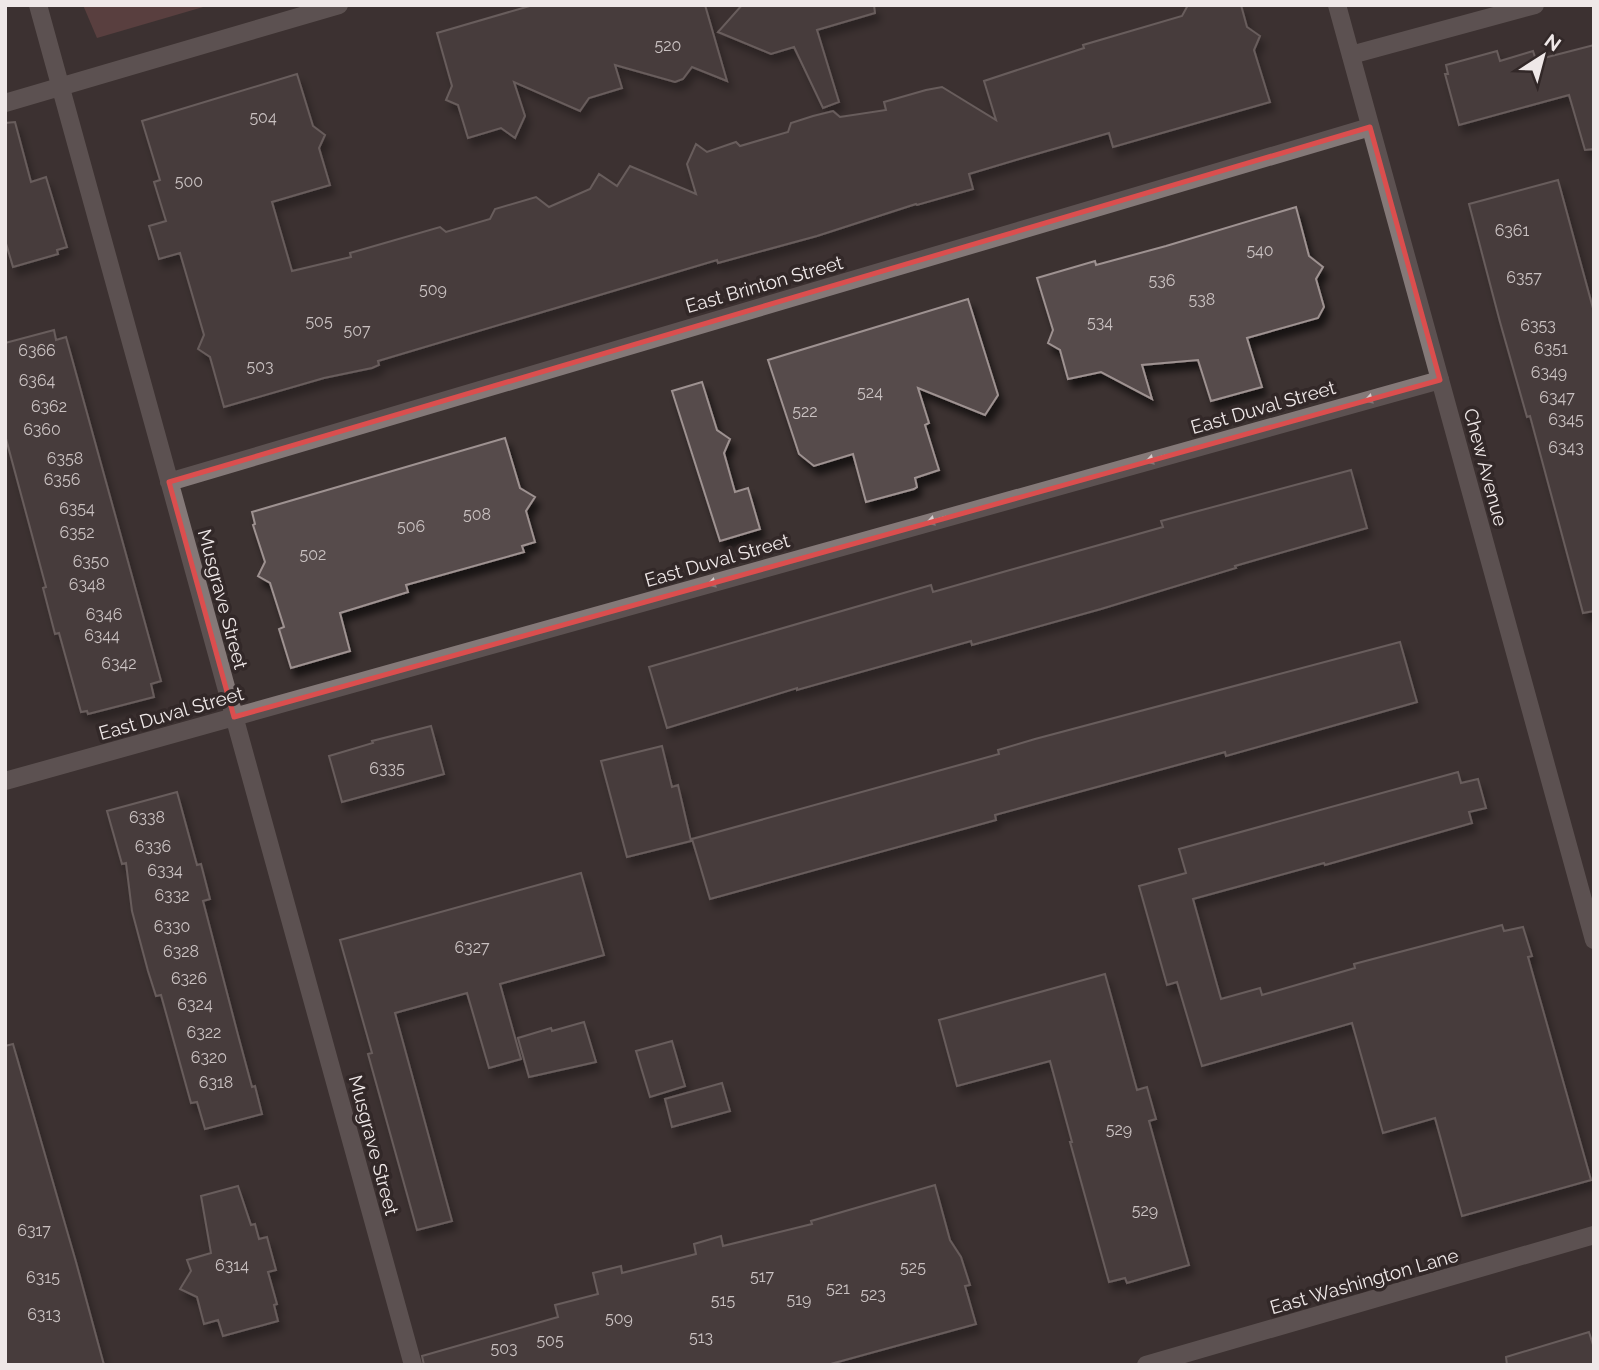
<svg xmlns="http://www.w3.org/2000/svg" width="1599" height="1370" font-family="Raleway,sans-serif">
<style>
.green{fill:#7d5050}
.building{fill:#564b4b;stroke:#9e9291;stroke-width:2;filter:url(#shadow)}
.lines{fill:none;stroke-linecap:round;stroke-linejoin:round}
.minor{stroke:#847978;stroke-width:18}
.tertiary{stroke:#847978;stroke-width:18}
.secondary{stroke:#847978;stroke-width:18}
.oneway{fill:#d4cccc}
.marked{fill:none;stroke:#db4e4e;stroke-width:5;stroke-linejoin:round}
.labels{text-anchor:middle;stroke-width:7;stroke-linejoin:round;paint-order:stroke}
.number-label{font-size:16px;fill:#c9c1c1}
.street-label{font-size:19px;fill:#efe8e8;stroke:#322828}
</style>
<defs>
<filter id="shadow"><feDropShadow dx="4.5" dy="8" stdDeviation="3.5" flood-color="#0009"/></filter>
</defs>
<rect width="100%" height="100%" fill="#3c3231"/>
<!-- green -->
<path class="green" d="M83 5H210L97 38Z"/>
<!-- building -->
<path class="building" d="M533 5H705L727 81 692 67 683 79 675 82 615 65 622 88 589 98 580 111 514 82 525 116 515 138 501 128 468 138 458 105 446 100 452 86 437 33Z
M742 5H874L875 13 817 30 839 102 823 108 794 47 771 54 718 32Z
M1188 5H1241L1247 27 1260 36 1254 50 1270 102 1113 147 1109 133 1026 157 969 174 973 189 917 205 916 204 817 236 718 263 717 260 378 361 379 365 372 368 324 378 224 407 210 357 198 349 204 335 180 253 159 259 149 226 166 221 154 182 160 180 142 121 297 74 313 126 325 135 319 148 330 185 272 202 292 271 351 257 350 253 440 227 446 232 490 219 495 209 536 197 549 207 590 189 599 174 617 186 630 166 696 194 687 164 696 144 707 152 736 142 740 146 788 132 791 123 813 116 833 111 840 117 886 110 884 102 926 90 942 87 996 120 984 81 1084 48 1083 45 1182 16Z
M1594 45V149L1585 150 1569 95 1459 125 1445 74H1448L1446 65 1497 51 1500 61 1533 51 1536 60Z
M15 122 31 182 46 177 67 247 57 250 58 254 13 267 5 240V123Z
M1558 180 1594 312V611L1583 613 1530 416 1527 417 1500 322 1469 204Z
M1296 207 1309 256 1323 267 1316 279 1324 307 1318 318 1247 338 1262 387 1211 401 1198 360 1142 365 1152 399 1101 372 1068 379 1060 350 1048 343 1053 330 1037 278 1095 261 1096 265 1166 246Z
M968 299 998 395 985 415 918 388 929 423 925 425 939 470 915 478 917 487 914 489 866 502 853 454 814 466 799 454 768 360Z
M54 330 56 340 66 337 161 681 151 684 154 697 88 714 87 711 81 712 59 633 55 634 43 588 46 587 5 435V343Z
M702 382 717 430 730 439 724 453 735 492 748 488 760 529 720 541 672 391Z
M505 438 520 488 535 497 526 511 535 542 522 546 524 552 406 585 408 592 340 613 350 651 291 668 279 629 284 627 270 583 258 576 265 562 253 525 255 524 252 512Z
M1351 470 1367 528 1235 566 1236 568 1101 609 972 645 971 641 797 690V688L667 728 649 667 931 585 933 592 1003 572 1163 527 1161 521Z
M1400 642 1417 702 1226 756 1225 752 1064 796 995 815 996 820 710 899 692 839 999 754 998 750 1035 739Z
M431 726 444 774 342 802 329 756 373 743 372 741Z
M662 746 672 787 678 785 691 841 627 857 601 761Z
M1458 772 1461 783 1478 779 1486 808 1469 812 1472 823 1325 865 1324 863 1193 899 1221 999 1260 988 1262 995 1355 968 1354 964 1502 925 1504 931 1523 927 1532 956 1528 957 1591 1180 1462 1216 1435 1118 1383 1133 1352 1023 1202 1066 1177 982 1167 985 1139 886 1186 873 1179 849Z
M177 792 197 865 201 864 210 899 203 901 238 1035 252 1087 255 1086 262 1114 205 1129 197 1102 191 1103 161 995 156 996 148 971 132 911 126 863 122 864 107 811Z
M581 873 604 955 500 984 521 1059 489 1068 467 993 395 1013 452 1221 417 1230 368 1054 372 1053 340 940Z
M1105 974 1137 1090 1147 1087 1156 1119 1149 1121 1189 1265 1127 1283 1125 1278 1109 1282 1070 1142H1072L1050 1061 957 1086 939 1020Z
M584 1022 596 1062 529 1077 518 1038 551 1028 552 1031Z
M672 1041 685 1086 650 1097 636 1051Z
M13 1044 76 1262 104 1365H5V1046Z
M722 1083 730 1111 672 1127 665 1099Z
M935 1185 950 1240 961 1257 970 1285 965 1286 976 1324 827 1365H424L422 1356 558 1317 555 1305 598 1294 593 1273 621 1266 622 1273 696 1254 694 1244 721 1236 723 1246 812 1224 811 1221Z
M238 1186 251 1225 255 1224 259 1239 267 1237 276 1270 268 1272 277 1304 274 1305 278 1321 223 1336 218 1320 204 1324 197 1297 180 1289 191 1271 187 1260 211 1253 201 1196Z
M1589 1332 1594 1348V1365H1507L1506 1357Z"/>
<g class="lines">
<!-- minor -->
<path class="minor" d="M38 5 413 1365
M1351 55 1535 5
M5 103 339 5
M169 482 1370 127
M5 781 1440 380"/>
<!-- tertiary -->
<path class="tertiary" d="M1337 5 1594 940"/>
<!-- secondary -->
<path class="secondary" d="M1146 1365 1594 1235"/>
</g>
<!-- one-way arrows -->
<defs><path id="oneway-solid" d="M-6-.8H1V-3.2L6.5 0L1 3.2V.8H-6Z" transform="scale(1.75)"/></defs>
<g class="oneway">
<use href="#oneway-solid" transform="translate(1374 398) rotate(164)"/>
<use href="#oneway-solid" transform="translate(1155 459) rotate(164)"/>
<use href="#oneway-solid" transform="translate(936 520) rotate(164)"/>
<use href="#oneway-solid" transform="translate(717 582) rotate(164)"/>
</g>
<!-- marked area -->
<path d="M0 0H1599V1370H0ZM1370 127 1440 380 234 717 169 482Z" fill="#3c3231" fill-opacity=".55" fill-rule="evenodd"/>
<path class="marked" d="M1370 127 1440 380 234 717 169 482Z"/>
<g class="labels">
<!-- number labels -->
<g class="number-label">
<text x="668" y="51">520</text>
<text x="263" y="123">504</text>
<text x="189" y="187">500</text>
<text x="1512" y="236">6361</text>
<text x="1260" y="256">540</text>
<text x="1524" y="283">6357</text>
<text x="1162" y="286">536</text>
<text x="433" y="295">509</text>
<text x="1202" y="305">538</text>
<text x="319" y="327">505</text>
<text x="1100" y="328">534</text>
<text x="1538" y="331">6353</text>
<text x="357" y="336">507</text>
<text x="1551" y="354">6351</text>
<text x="37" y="356">6366</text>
<text x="260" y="372">503</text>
<text x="1549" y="378">6349</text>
<text x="37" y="386">6364</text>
<text x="870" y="398">524</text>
<text x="1557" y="403">6347</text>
<text x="49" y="412">6362</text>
<text x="805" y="417">522</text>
<text x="1566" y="425">6345</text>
<text x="42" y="435">6360</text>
<text x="1566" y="453">6343</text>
<text x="65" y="464">6358</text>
<text x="62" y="485">6356</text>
<text x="77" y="514">6354</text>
<text x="477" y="520">508</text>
<text x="411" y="532">506</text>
<text x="77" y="538">6352</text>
<text x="313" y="560">502</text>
<text x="91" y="567">6350</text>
<text x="87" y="590">6348</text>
<text x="104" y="620">6346</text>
<text x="102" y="641">6344</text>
<text x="119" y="669">6342</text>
<text x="387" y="774">6335</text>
<text x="147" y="823">6338</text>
<text x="153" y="852">6336</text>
<text x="165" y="876">6334</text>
<text x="172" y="901">6332</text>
<text x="172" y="932">6330</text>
<text x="472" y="953">6327</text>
<text x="181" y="957">6328</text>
<text x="189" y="984">6326</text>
<text x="195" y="1010">6324</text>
<text x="204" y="1038">6322</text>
<text x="209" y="1063">6320</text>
<text x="216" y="1088">6318</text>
<text x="1119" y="1135">529</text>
<text x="1145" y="1216">529</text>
<text x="34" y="1236">6317</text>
<text x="232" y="1271">6314</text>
<text x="913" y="1273">525</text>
<text x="762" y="1282">517</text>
<text x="43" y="1283">6315</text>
<text x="838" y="1294">521</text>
<text x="873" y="1300">523</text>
<text x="799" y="1305">519</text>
<text x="723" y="1306">515</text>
<text x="44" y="1320">6313</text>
<text x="619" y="1324">509</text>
<text x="701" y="1343">513</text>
<text x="550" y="1346">505</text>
<text x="504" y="1354">503</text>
</g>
<!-- street labels -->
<g class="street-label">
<text transform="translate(764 284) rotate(-16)" y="7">East Brinton Street</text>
<text transform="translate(1263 407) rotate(-16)" y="7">East Duval Street</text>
<text transform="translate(1486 467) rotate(75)" y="7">Chew Avenue</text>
<text transform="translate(717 560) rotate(-16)" y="7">East Duval Street</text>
<text transform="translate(223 599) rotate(75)" y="7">Musgrave Street</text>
<text transform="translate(171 713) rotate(-16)" y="7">East Duval Street</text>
<text transform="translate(374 1145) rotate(75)" y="7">Musgrave Street</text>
<text transform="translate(1364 1281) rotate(-16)" y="7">East Washington Lane</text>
</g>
</g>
<!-- border -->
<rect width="1599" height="1370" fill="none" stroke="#efe8e8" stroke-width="14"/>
<!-- north arrow -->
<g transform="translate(1543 56) rotate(36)" stroke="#322828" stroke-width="5" paint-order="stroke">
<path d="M0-5L12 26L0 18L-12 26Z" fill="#efe8e8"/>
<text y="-10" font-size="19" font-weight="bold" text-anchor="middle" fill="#efe8e8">N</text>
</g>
</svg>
